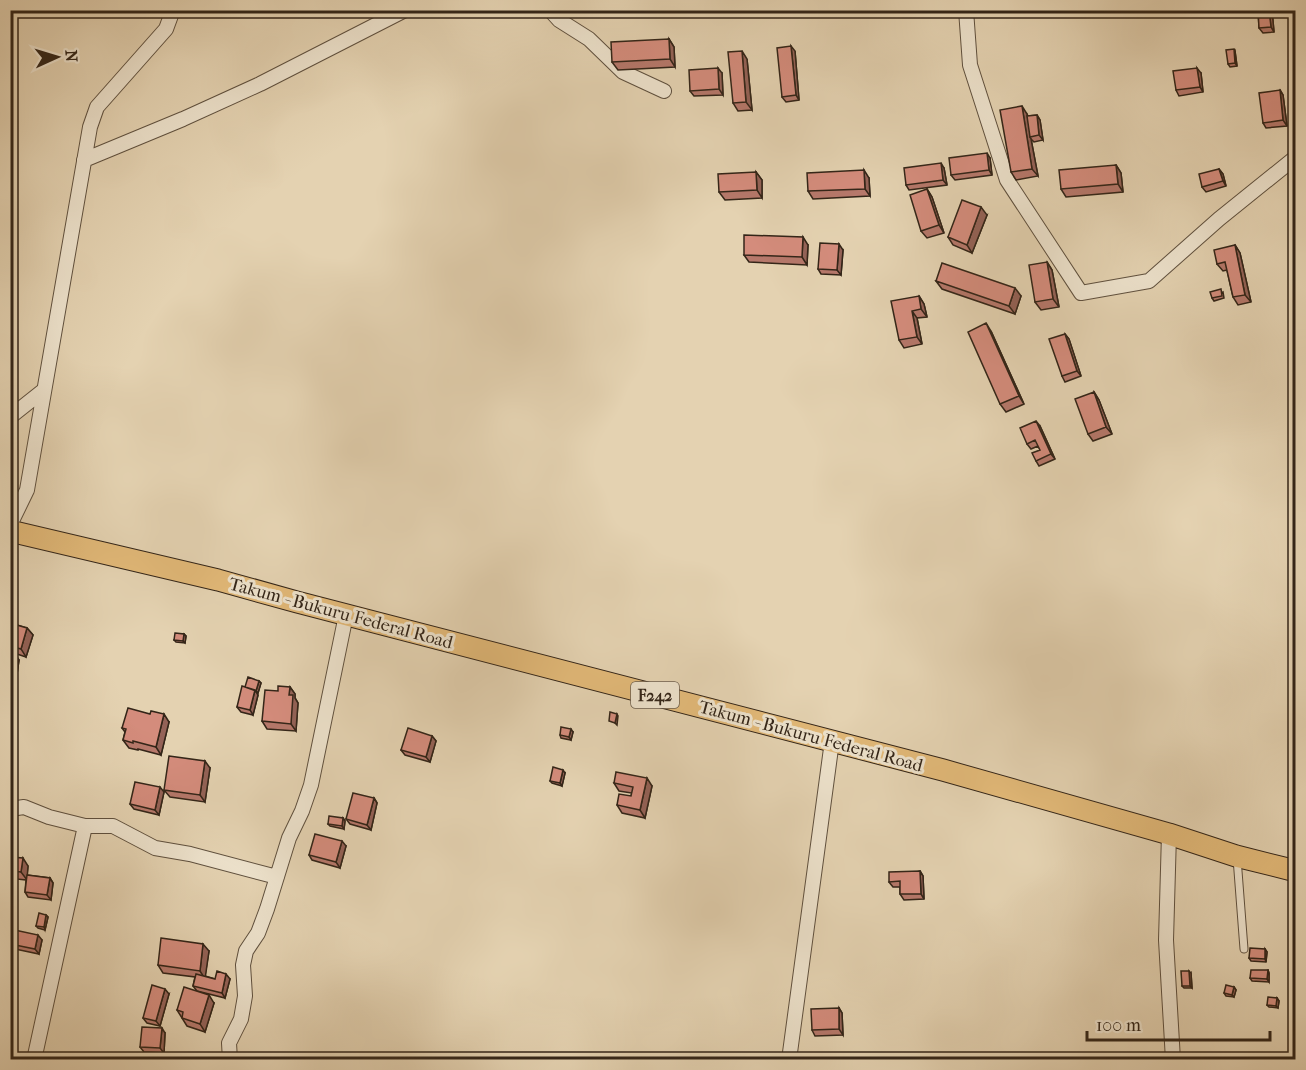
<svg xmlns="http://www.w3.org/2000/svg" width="1306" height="1070" font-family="'IM FELL French Canon',serif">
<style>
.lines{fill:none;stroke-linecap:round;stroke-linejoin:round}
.lane-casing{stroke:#5f503e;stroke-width:9}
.street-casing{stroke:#5f503e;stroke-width:16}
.primary-casing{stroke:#332518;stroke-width:23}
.lane{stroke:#ede2cc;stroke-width:7}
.street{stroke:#ede2cc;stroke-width:14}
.primary{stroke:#e2b978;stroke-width:21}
.wall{fill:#b6786b;stroke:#332518;stroke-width:1.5}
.shaded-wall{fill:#946257;stroke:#332518;stroke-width:1.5}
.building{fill:#d48c7c;stroke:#332518;stroke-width:1.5}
.labels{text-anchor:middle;stroke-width:6;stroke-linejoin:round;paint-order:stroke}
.shield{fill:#ede2cc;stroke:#6b5e4e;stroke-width:1.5}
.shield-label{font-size:16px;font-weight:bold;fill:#332518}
.street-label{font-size:18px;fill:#332518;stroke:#ede2cc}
</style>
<rect width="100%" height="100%" fill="#e4d2b1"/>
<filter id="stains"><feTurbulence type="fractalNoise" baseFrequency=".00333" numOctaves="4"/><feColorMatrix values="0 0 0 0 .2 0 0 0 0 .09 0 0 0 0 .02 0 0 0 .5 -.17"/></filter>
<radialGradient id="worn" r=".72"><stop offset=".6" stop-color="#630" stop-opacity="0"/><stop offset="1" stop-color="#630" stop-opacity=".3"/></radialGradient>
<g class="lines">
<defs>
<path id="lane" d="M1237 858 1244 949"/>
<path id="street" d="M550 10 559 20 589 39 623 72 664 91
M966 10 970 65 1007 180 1081 293 1149 281 1219 219 1296 157
M84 160 183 119 260 84 405 10
M10 417 44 390
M10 525 27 490 90 127 97 107 166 29 173 10
M10 809 24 807 49 817 85 826H113L155 848 190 854 277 877
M1169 834 1166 940 1173 1060
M34 1060 85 826
M230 1060 229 1043 241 1019 245 996 243 965 246 951 258 933 267 909 289 838 302 811 311 785 346 615
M789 1060 832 741"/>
<path id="primary" d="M10 531 218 580 297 602 943 770 1169 834 1236 856 1296 871"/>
</defs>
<!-- lane casing -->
<use href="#lane" class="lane-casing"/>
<!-- street casing -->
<use href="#street" class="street-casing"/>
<!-- primary casing -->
<use href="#primary" class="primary-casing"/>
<!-- lane -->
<use href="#lane" class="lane"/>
<!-- street -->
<use href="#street" class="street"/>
<!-- primary -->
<use href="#primary" class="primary"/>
</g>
<!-- wall -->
<path class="wall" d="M1170 10H1198V12L1172 14Z
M1258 10H1272L1274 32 1263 33 1259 28Z
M669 39 674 47 675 67 618 70 612 62Z
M795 51 799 100 786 102 782 97Z
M1235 51 1237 66 1230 67 1228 64Z
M747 59 752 110 738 111 733 103Z
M722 73 723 95 694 96 690 91Z
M1201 73 1203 92 1179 96 1176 90Z
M1280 90 1283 95 1287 126 1266 128 1263 123Z
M1027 114 1028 116 1037 115 1040 120 1043 140 1034 142 1031 139 1038 176 1016 180 1011 172Z
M990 158 992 175 955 180 951 175Z
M1116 165 1121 173 1123 192 1066 197 1061 189Z
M944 168 947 185 909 190 906 185Z
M1219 169 1223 174 1226 186 1206 192 1202 187Z
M756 172 762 180V198L725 200 719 192Z
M869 178 870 196 813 199 808 191Z
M927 189 932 197 944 233 927 238 921 231Z
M987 215 972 253 953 245 948 237Z
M808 245 807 265 749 262 744 255Z
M1235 245 1240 253 1251 302 1238 305 1233 297 1227 270 1223 271 1217 264Z
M843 250 841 275 821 274 818 269Z
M1047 262 1052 270 1059 307 1041 310 1035 302Z
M936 281 1021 296 1015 314 942 289Z
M1223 292 1224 298 1214 301 1212 298Z
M919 296 924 304 927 317 917 318 922 344 904 348 899 340Z
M991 331 1024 404 1006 412 1000 404Z
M1065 334 1069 339 1081 376 1065 382 1062 376Z
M1094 392 1099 400 1112 434 1093 441 1088 434Z
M1040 426 1055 459 1039 466 1036 461 1040 450 1038 446 1031 449 1027 444Z
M10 623 27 628 33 635 26 657 14 653 19 660 13 702 10 701Z
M184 634 186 636 185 643 176 642 174 640Z
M259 681 261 683 258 693H257L258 695 253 715 241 712 237 707 245 687Z
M290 687 295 694V698L298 703 296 731 267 729 262 721Z
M169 722 161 755 138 749V750L129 748 123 740 125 732 122 728Z
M573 732 571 740 561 738 560 735Z
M432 736 436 741 430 762 405 755 401 750Z
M210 768 205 802 170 797 164 790Z
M565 773 562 786 552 783 550 781Z
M614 783 652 786 645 818 622 813 617 805 631 796 632 793 619 791Z
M164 792 159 815 134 809 130 804Z
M374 798 377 803 371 830 350 824 346 819Z
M343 818 345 821 344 829 330 826 328 824Z
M346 846 340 868 312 860 309 855Z
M10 850 15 857 28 866 27 875 50 878 53 883 51 900 28 897 25 892 26 880 17 879 16 888 10 887Z
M920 871 923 876 924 899 904 900 900 894V887H893L889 882Z
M46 915 48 917 45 930 38 928 36 926Z
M10 929 42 940 39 954 10 948Z
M1265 949 1267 952 1266 962 1251 961 1249 958Z
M209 951 205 976 215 979H230L225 998 197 991 193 986 195 977 163 973 158 965Z
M1268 970 1269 973V982L1252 981 1250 978Z
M1191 973 1192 988H1184L1182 986Z
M1234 987 1236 990 1234 997 1226 996 1224 993Z
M169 994 160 1026 147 1023 143 1018Z
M1277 998 1279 1001 1278 1008 1269 1007 1267 1005Z
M214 1003 205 1032 187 1026 177 1010Z
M839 1008 842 1013 843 1035 815 1036 812 1030Z
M165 1033 164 1053 144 1052 140 1047Z"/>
<!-- shaded-wall -->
<path class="shaded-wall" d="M1269 10H1272L1274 32 1271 27Z
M669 39 674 47 675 67 670 59Z
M791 46 795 51 799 100 796 95Z
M1234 49 1235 51 1237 66 1235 63Z
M742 51 747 59 752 110 746 102Z
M718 68 722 73 723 95 719 89Z
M1197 68 1201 73 1203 92 1200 87Z
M1280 90 1283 95 1287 126 1283 120Z
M1022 106 1027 114 1031 136 1030 137 1031 139 1038 176 1032 169Z
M1037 115 1040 120 1043 140 1039 135Z
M987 153 990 158 992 175 989 170Z
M941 163 944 168 947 185 943 180Z
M1116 165 1121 173 1123 192 1118 184Z
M1219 169 1223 174 1226 186 1223 181Z
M864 170 869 178 870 196 865 189Z
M756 172 762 180V198L757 190Z
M927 189 932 197 944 233 939 225Z
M981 207 987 215 972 253 967 245Z
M803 237 808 245 807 265 802 257Z
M839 244 843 250 841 275 837 270Z
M1235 245 1240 253 1251 302 1245 295Z
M1047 262 1052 270 1059 307 1053 299Z
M1015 288 1021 296 1015 314 1009 306Z
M919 296 924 304 927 317 921 309Z
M912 311 917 318 922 344 917 337Z
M986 323 991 331 1024 404 1019 396Z
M1065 334 1069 339 1081 376 1077 371Z
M1094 392 1099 400 1112 434 1106 427Z
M1036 421 1040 426 1055 459 1051 454Z
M27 628 33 635 26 657 21 649Z
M184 634 186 636 185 643 183 641Z
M14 653 19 660 13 702 10 698V677Z
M259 681 261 683 258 693 256 691Z
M290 687 295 694V698L298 703 296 731 291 724 289 695Z
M255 690 258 695 253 715 250 710Z
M164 714 169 722 161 755 156 747Z
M617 714 618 716 617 725 615 723Z
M571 729 573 732 571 740 569 737Z
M432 736 436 741 430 762 426 757Z
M205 761 210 768 205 802 200 795Z
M563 770 565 773 562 786 560 783Z
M647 778 652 786 645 818 640 810Z
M160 787 164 792 159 815 155 810Z
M374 798 377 803 371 830 367 825Z
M343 818 345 821 344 829 342 826Z
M342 841 346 846 340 868 336 862Z
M10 850 15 856 14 864 10 860Z
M23 858 28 866 27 880 21 872Z
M12 871 17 879 16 888 10 880Z
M920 871 923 876 924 899 921 894Z
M50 878 53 883 51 900 47 895Z
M46 915 48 917 45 930 44 927Z
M38 935 42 940 39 954 35 949Z
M203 944 209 951 205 979 200 971Z
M1265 949 1267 952 1266 962 1265 959Z
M1268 970 1269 973V982L1267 979Z
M1189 971 1191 973 1192 988 1190 986Z
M226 974 230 979 225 998 222 993Z
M1234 987 1236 990 1234 997 1232 995Z
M165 989 169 994 160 1026 156 1021Z
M209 995 214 1003 205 1032 200 1024Z
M1277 998 1279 1001 1278 1008 1276 1006Z
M839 1008 842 1013 843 1035 839 1029Z
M162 1028 165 1033 164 1053 160 1048Z"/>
<!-- building -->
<path class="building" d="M1258 10H1269L1271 27 1259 28Z
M669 39 670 59 612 62 611 42Z
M791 46 796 95 782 97 777 48Z
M1234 49 1235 63 1228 64 1226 50Z
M742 51 746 102 733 103 728 52Z
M718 68 719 89 690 91 689 70Z
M1197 68 1200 87 1176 90 1173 71Z
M1280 90 1283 120 1263 123 1259 93Z
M1022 106 1032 169 1011 172 1000 110Z
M1037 115 1039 135 1030 137 1027 116Z
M987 153 989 170 951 175 949 158Z
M941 163 943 180 906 185 904 168Z
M1116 165 1118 184 1061 189 1059 170Z
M1219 169 1223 181 1202 187 1199 174Z
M864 170 865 189 808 191 807 173Z
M756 172 757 190 719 192 718 174Z
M927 189 939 225 921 231 910 195Z
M962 200 981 207 967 245 948 237Z
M1291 202H1296V209H1291Z
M744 235 803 237 802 257 744 255Z
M820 243 839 244 837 270 818 269Z
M1235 245 1245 295 1233 297 1225 262 1217 264 1214 250Z
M1047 262 1053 299 1035 302 1029 265Z
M942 263 1015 288 1009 306 936 281Z
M1221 289 1222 296 1212 298 1210 292Z
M919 296 921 309 912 311 917 337 899 340 891 301Z
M986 323 1019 396 1000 404 968 332Z
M1065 334 1077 371 1062 376 1049 339Z
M1094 392 1106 427 1088 434 1075 399Z
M1036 421 1051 454 1036 461 1032 453 1040 450 1035 440 1027 444 1020 428Z
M10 623 27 628 21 649 10 646Z
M175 633 184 634 183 641 174 640Z
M10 652 14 653 10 677Z
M248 677 259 681 256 691 245 687Z
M242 686 255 690 250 710 237 707Z
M278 686 290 687 289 695H293L291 724 262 721 265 690 278 691Z
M128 708 150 714 151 711 164 714 156 747 133 741V743L123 740 126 729 122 728Z
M610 712 617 714 615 723 609 721Z
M561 727 571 729 569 737 560 735Z
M408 728 432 736 426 757 401 750Z
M169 756 205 761 200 795 164 790Z
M553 767 563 770 560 783 550 781Z
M616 772 647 778 640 810 617 805 619 794 631 796 633 787 614 783Z
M135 782 160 787 155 810 130 804Z
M353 793 374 798 367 825 346 819Z
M329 816 343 818 342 826 328 824Z
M315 834 342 841 336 862 309 855Z
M10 857 23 858 21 872 12 871 10 879Z
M920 871 921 894H900V881L889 882V872Z
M27 875 50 878 47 895 25 892Z
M39 913 46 915 44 927 36 926Z
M10 929 38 935 35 949 10 944Z
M161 938 203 944 200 971 158 965Z
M1250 948 1265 949V959L1249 958Z
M1251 970H1268L1267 979 1250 978Z
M217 971 226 974 222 993 193 986 196 974 215 979Z
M1181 971H1189L1190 986H1182Z
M152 985 165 989 156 1021 143 1018Z
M1226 985 1234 987 1232 995 1224 993Z
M184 987 209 995 200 1024 182 1018 183 1012 177 1010Z
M1268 997 1277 998 1276 1006 1267 1005Z
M839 1008V1029L812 1030 811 1009Z
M142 1027 162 1028 160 1048 140 1047Z"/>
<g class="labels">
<!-- shield labels -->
<rect class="shield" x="631" y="682" width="48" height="26" rx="4.5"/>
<g class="shield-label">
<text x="655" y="701">F242</text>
</g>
<!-- street labels -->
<g class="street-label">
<text transform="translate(341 613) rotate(15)" y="6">Takum - Bukuru Federal Road</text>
<text transform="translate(811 736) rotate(15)" y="6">Takum - Bukuru Federal Road</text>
</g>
</g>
<!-- margin -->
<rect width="1306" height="1070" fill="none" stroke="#e4d2b1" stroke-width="36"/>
<rect x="12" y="12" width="1282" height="1046" fill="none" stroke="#332518" stroke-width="3"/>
<rect x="18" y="18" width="1270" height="1034" fill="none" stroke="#332518" stroke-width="1.5"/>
<!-- north arrow -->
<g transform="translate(57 57) rotate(86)" stroke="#ede2cc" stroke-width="4.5" paint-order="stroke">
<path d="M0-4.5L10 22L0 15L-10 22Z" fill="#332518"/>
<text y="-9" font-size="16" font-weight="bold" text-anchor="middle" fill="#332518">N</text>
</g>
<!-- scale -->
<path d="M1087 1031v9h183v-9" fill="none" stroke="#332518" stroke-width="3"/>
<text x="1096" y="1031" font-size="18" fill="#332518" stroke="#ede2cc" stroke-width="4.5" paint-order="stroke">100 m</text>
<rect width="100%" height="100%" filter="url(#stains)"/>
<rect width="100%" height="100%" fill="url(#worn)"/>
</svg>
